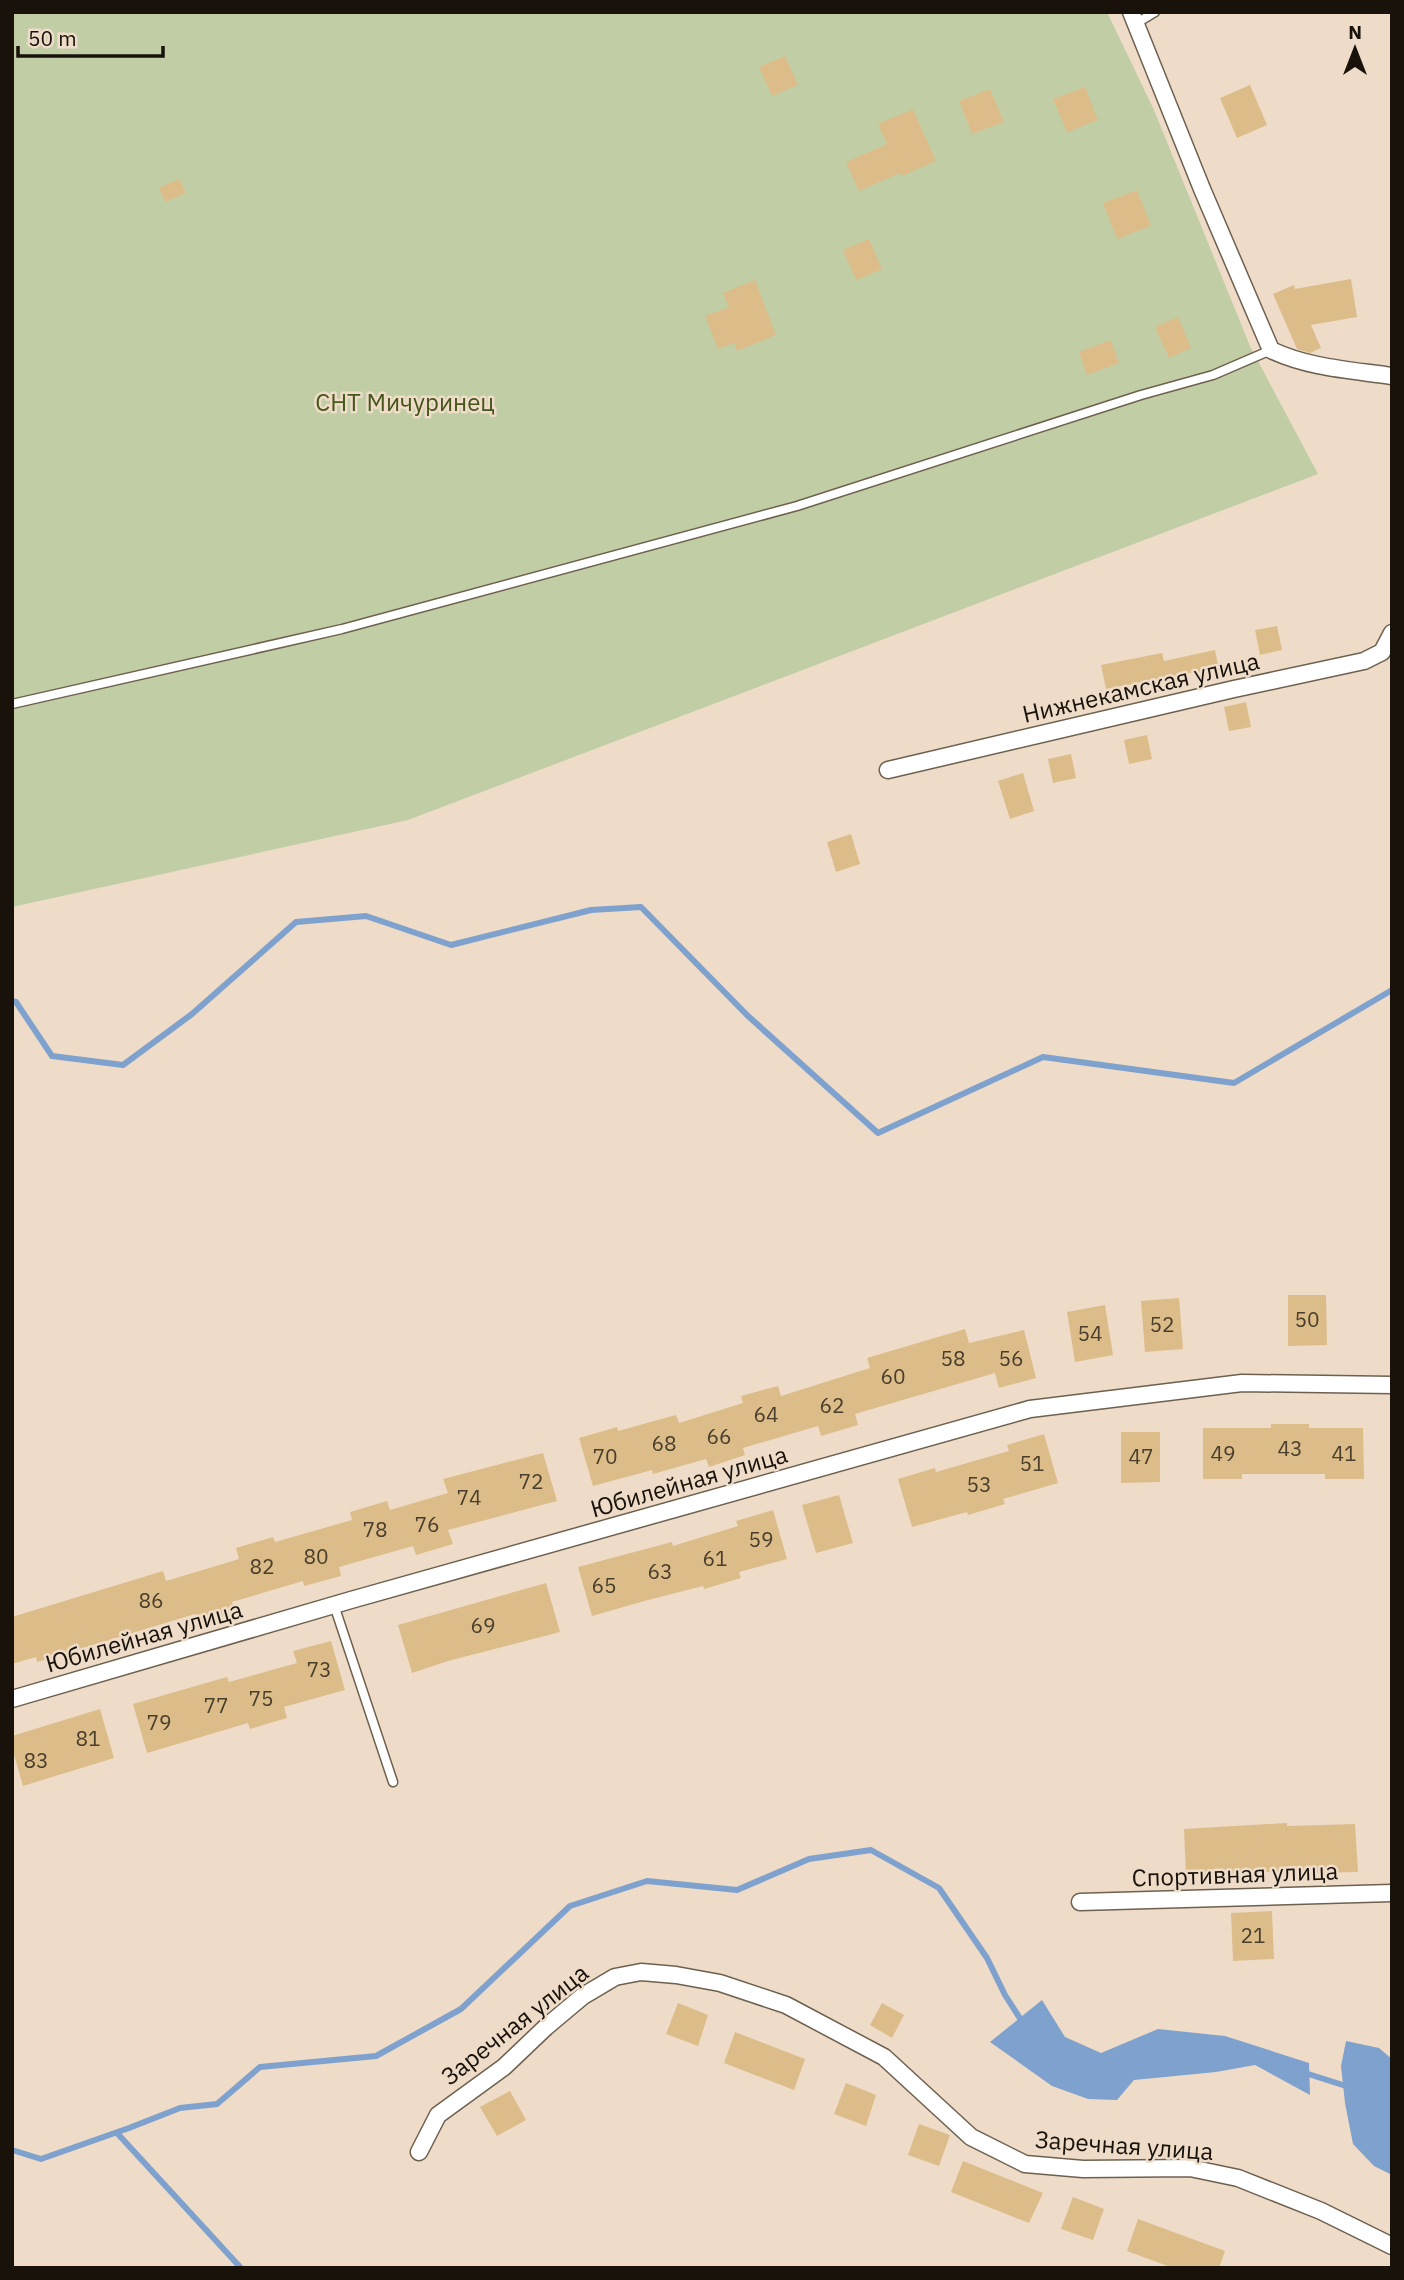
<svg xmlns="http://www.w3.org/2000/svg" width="1404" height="2280" font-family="'IBM Plex Sans',sans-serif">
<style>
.green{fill:#c1cea5}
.water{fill:#7fa1cd}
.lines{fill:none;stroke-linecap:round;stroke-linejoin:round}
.stream{stroke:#7fa1cd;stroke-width:6}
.building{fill:#dcbd8a}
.service-casing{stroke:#6e604e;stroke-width:11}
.minor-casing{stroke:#6e604e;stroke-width:19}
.service{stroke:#fff;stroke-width:8}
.minor{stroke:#fff;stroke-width:16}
.labels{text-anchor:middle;stroke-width:5;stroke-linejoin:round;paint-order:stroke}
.number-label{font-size:21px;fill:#493d2b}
.park-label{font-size:24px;fill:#46551a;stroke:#eedcc9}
.street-label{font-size:24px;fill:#18120b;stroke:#eedcc9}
</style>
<rect width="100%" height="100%" fill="#eedcc9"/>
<!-- green -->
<path class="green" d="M12 12H1107L1154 110 1250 346 1318 474 408 820 12 907Z"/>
<!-- water -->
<path class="water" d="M1042 2000 1065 2037 1101 2053 1158 2029 1225 2036 1309 2063 1310 2095 1255 2065 1216 2072 1134 2080 1117 2100 1088 2099 1052 2086 990 2042Z
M1346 2041 1379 2048 1392 2059V2175L1374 2166 1353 2144 1345 2103 1341 2066Z"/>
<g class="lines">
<!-- stream -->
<path class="stream" d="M12 1001 16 1002 52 1056 123 1065 192 1014 296 922 366 916 451 945 591 910 641 907 748 1016 878 1133 1043 1057 1234 1083 1392 990
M1302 2072 1349 2087
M117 2133 241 2268
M12 2150 41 2159 129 2128 180 2108 217 2104 260 2067 376 2056 461 2009 570 1906 647 1881 737 1890 809 1859 871 1850 939 1888 987 1958 1005 1995 1023 2023"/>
</g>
<!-- building -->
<path class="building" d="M785 56 798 85 772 96 759 67Z
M1250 85 1267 125 1237 138 1220 98Z
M1085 87 1098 120 1067 132 1053 99Z
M990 89 1004 122 972 134 959 101Z
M913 109 936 161 902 176 900 173 859 191 846 162 887 144 878 124Z
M179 179 186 193 165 202 159 188Z
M1137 190 1151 226 1117 239 1103 203Z
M869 239 882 269 856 280 843 250Z
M1351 279 1357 317 1311 325 1321 348 1310 353 1297 349 1273 294 1294 285 1295 289Z
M755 280 776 335 737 351 734 343 718 349 705 316 729 307 723 293Z
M1178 317 1191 348 1169 358 1155 327Z
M1111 340 1119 363 1087 375 1079 352Z
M1277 626 1282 650 1260 655 1255 630Z
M1215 650 1220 675 1197 679 1196 672 1106 689 1101 665 1162 653 1164 661Z
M1246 702 1251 727 1229 731 1224 707Z
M1147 735 1152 759 1129 764 1124 740Z
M1071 754 1076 778 1053 783 1048 759Z
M1023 773 1034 811 1010 819 998 781Z
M851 834 860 864 836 872 827 842Z
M1288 1295H1326L1327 1345 1288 1346Z
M1179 1298 1183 1349 1145 1352 1141 1301Z
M1105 1305 1113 1355 1075 1362 1067 1312Z
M965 1329 969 1343 1024 1330 1036 1378 999 1388 995 1373 855 1414 858 1425 821 1436 818 1426 743 1448 745 1455 709 1467 706 1459 653 1474 652 1470 593 1486 579 1438 617 1427 618 1431 676 1415 679 1423 743 1403 741 1396 778 1386 781 1396 870 1368 867 1358Z
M1271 1424H1309V1428H1363L1364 1479H1325V1474H1242V1479H1203V1428H1271Z
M1121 1432H1160V1482L1121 1483Z
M1044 1434 1058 1483 1003 1499 1005 1504 968 1515 967 1512 912 1527 898 1479 935 1468 936 1472 1009 1451 1007 1445Z
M543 1453 557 1501 448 1530 453 1544 416 1555 413 1546 339 1567 341 1576 304 1586 303 1581 232 1602 235 1613 198 1624 195 1614 37 1662 36 1657 12 1664V1617L163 1571 166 1581 239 1559 236 1548 273 1537 275 1542 352 1520 350 1512 387 1501 390 1510 448 1493 443 1479Z
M839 1495 853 1543 816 1553 802 1505Z
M773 1510 787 1559 739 1572 741 1578 704 1589 703 1586 648 1600 592 1616 578 1567 672 1542 673 1546 738 1526 736 1521Z
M546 1583 560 1632 448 1661 412 1673 398 1625Z
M331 1641 345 1690 284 1707 287 1718 250 1729 248 1723 147 1753 133 1704 227 1677 229 1682 297 1663 293 1651Z
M100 1709 114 1758 23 1786 12 1748V1736Z
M1287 1823V1826L1355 1824 1358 1872 1316 1873V1869L1186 1877 1184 1829Z
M1272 1911 1274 1959 1233 1961 1231 1913Z
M678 2003 708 2015 698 2046 666 2034Z
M882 2003 904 2015 892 2038 870 2025Z
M735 2032 805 2059 794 2090 724 2063Z
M846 2083 876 2095 866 2126 834 2114Z
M510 2091 526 2120 497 2136 480 2107Z
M919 2124 950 2135 939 2166 908 2155Z
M963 2161 1043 2193 1029 2223 951 2192Z
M1073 2197 1104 2209 1093 2240 1061 2229Z
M1138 2219 1225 2251 1219 2268H1173L1127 2251Z"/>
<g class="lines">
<defs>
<path id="service" d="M1135 24 1155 12
M12 704 342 629 797 506 1141 395 1213 375 1271 350
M334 1605 393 1782"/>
<path id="minor" d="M1131 12 1202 189 1271 350C1309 368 1351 370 1392 376
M888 770 1234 689 1364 661 1382 652 1392 633
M12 1699 351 1600 1030 1409 1242 1383 1392 1385
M1080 1902 1392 1893
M419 2152 438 2115 504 2067 546 2027 583 1996 615 1977 641 1972 676 1975 720 1983 786 2005 884 2057 971 2137 1025 2164 1083 2169 1190 2168 1238 2178 1321 2211 1392 2246"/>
</defs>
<!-- service casing -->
<use href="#service" class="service-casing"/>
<!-- minor casing -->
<use href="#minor" class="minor-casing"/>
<!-- service -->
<use href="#service" class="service"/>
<!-- minor -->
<use href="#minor" class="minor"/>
</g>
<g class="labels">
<!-- number labels -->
<g class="number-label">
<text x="1307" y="1327">50</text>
<text x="1162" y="1332">52</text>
<text x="1090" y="1341">54</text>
<text x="953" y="1366">58</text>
<text x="1011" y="1366">56</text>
<text x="893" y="1384">60</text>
<text x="832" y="1413">62</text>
<text x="766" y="1422">64</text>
<text x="719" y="1444">66</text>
<text x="664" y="1451">68</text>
<text x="1290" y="1456">43</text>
<text x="1223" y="1461">49</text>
<text x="1344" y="1461">41</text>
<text x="605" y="1464">70</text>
<text x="1141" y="1464">47</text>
<text x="1032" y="1471">51</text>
<text x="531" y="1489">72</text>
<text x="979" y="1492">53</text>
<text x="469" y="1505">74</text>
<text x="427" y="1532">76</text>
<text x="375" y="1537">78</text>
<text x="761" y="1547">59</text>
<text x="316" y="1564">80</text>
<text x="715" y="1566">61</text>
<text x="262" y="1574">82</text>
<text x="660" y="1579">63</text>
<text x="604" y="1593">65</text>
<text x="151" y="1608">86</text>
<text x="483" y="1633">69</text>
<text x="319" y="1677">73</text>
<text x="261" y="1706">75</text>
<text x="216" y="1713">77</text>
<text x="159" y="1730">79</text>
<text x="88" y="1746">81</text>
<text x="36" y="1768">83</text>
<text x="1253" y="1943">21</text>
</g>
<!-- park labels -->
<g class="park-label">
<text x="405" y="411">СНТ Мичуринец</text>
</g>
<!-- street labels -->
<g class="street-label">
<text transform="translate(1141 688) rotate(-13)" y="8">Нижнекамская улица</text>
<text transform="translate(689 1482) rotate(-16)" y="8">Юбилейная улица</text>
<text transform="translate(144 1637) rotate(-16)" y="8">Юбилейная улица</text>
<text transform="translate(1235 1875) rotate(-2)" y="8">Спортивная улица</text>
<text transform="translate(515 2025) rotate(-38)" y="8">Заречная улица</text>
<text transform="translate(1124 2146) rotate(4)" y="8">Заречная улица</text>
</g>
</g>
<!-- border -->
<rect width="1404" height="2280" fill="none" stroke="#18120b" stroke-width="28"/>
<!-- north arrow -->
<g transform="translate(1355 49)" stroke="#eedcc9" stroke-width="5" paint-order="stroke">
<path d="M0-5L12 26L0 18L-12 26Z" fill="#18120b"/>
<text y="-10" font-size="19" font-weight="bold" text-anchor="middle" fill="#18120b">N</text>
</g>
<!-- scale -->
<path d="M18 46v10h145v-10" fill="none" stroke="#18120b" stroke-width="3.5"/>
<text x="28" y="46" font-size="21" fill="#18120b" stroke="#eedcc9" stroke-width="5" paint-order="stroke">50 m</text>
</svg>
